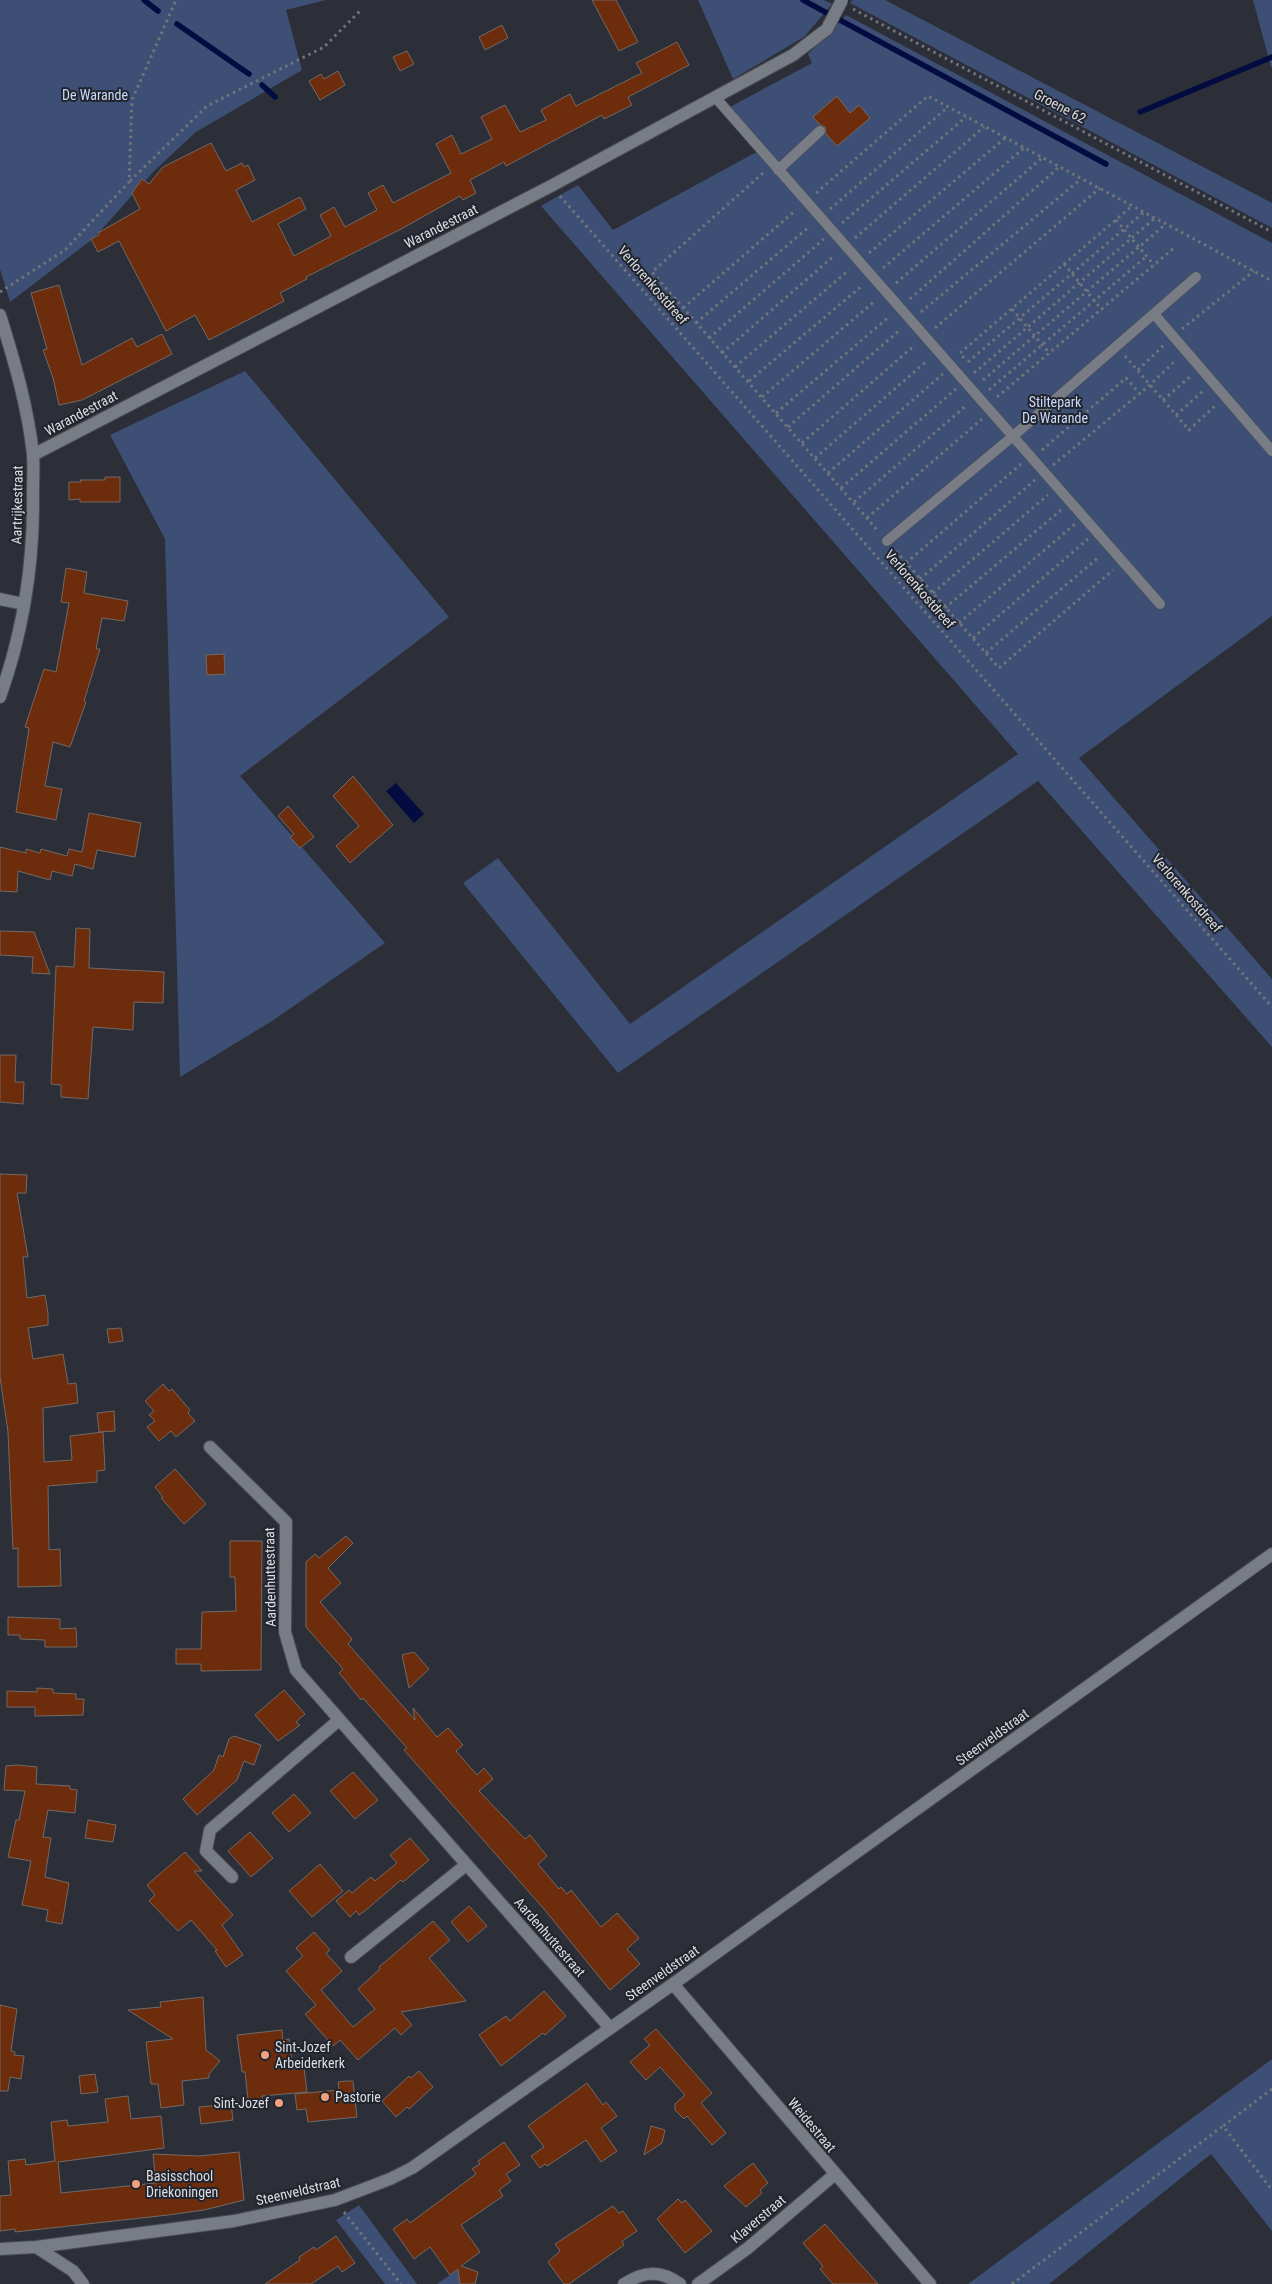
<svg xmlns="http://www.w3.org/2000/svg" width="1272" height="2284" font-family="'Roboto Condensed',sans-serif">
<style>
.green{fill:#3d4f74}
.water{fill:#020c41}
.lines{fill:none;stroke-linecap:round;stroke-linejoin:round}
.stream{stroke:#020c41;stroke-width:5.5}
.building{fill:#6d2d0d;stroke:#736965}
.service-casing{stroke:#484b51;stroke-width:11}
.minor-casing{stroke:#484b51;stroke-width:14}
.tertiary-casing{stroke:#484b51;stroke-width:14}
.path{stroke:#71747b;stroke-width:3;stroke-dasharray:2.5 4;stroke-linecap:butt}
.service{stroke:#787c85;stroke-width:10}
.minor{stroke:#787c85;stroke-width:12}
.tertiary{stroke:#787c85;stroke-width:12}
.minor-bridge-casing{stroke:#484b51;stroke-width:14;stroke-linecap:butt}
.minor-bridge{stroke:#787c85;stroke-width:12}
.poi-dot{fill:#f2a17e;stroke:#22252d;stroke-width:2}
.labels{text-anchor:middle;stroke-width:4;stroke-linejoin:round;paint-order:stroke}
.park-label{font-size:14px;fill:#c9dafd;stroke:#22252d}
.street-label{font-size:14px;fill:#dcdee3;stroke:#22252d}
.poi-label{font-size:14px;fill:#dcdee3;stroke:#22252d;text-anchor:start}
</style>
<rect width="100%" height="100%" fill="#2c2f37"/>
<!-- green -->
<path class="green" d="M0 0H326L286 10 302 70 196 132 154 171 94 238 10 302 0 269Z
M698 0H824L832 4 804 37 733 79Z
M852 0H885L1272 203V228L850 3Z
M1253 0H1272V68L1271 67Z
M846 15 1272 243V616L1079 758 1272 979V1047L1038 781 618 1073 463 883 498 858 630 1024 1018 754 541 206 578 185 613 230 766 147 730 107 812 63 808 54Z
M245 371 449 617 240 776 385 943 272 1021 180 1077 165 539 110 435Z
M1272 2059V2231L1211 2154 1049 2284H968Z
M359 2205 417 2284H385L336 2220Z
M463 2266 475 2284H437Z"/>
<!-- water -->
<path class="water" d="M396 783 424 814 414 823 386 791Z"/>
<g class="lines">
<!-- stream -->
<path class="stream" d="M144 0 158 11
M803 0 1106 164
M177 24 249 74
M262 85 275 97
M1140 112 1272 57"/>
</g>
<!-- building -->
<path class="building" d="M592 0H616L638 42 619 51Z
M502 25 508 38 485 50 479 37Z
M677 42 689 65 628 97 632 105 604 119 602 115 506 166 504 162 470 180 476 193 463 200 460 196 401 229 306 277 307 279 280 293 284 301 209 340 195 315 166 331 119 241 98 252 91 239 99 235 98 233 140 209 132 193 142 179 149 184 163 167 211 143 226 171 242 163 244 167 248 165 255 180 236 190 252 222 300 197 306 209 278 224 294 256 331 236 320 215 334 207 345 227 377 210 368 193 383 185 393 203 451 173 436 144 452 135 461 154 492 139 481 117 505 105 520 132 546 120 541 110 570 94 576 106 642 73 636 63Z
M407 51 414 64 400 71 393 57Z
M338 71 345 85 320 100 309 81 321 74 324 79Z
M837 96 850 113 859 105 870 118 837 146 826 134 825 127 819 124 813 117Z
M59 285 82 365 132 338 137 347 162 334 172 354 82 400 59 405 53 378 43 350 47 349 31 293Z
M105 477H120V502H80V499L69 500V482H81L80 480H105Z
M66 568 87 572 84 593 128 601 124 621 102 618 96 649H100L84 701 86 702 70 747 53 742 45 786 62 789 56 820 16 812 29 728 25 727 44 669 56 672 69 603 61 602Z
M224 654 225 674 207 675 206 655Z
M353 776 393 825 350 863 336 846 359 826 333 796Z
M288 806 314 837 300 848 290 837 294 834 278 816Z
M89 813 141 823 135 857 97 850 93 869 75 864 72 876 52 871 50 880 18 871 17 892 0 891V847L26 853V849L40 853 41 849 67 856 69 849 82 852Z
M76 928 90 929 89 968 164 972 163 1003 134 1002 133 1030 93 1027 88 1099 61 1097V1085L51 1084 56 966 74 967Z
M0 931 34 932 50 974 32 973 33 957 0 955Z
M0 1055H16L15 1082H24L23 1104 0 1102Z
M0 1174 27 1175 26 1193H17L28 1257H23L27 1298 45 1295 48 1313V1325L28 1328 33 1359 63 1354 68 1384 76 1383 78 1403 43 1408 44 1462 72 1460 70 1436 103 1432 105 1470 97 1471V1482L48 1486 49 1550 60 1549 61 1586 18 1587V1548L13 1549 8 1432 0 1377Z
M121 1328 123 1341 109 1343 107 1329Z
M163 1384 169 1391 172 1389 190 1410 188 1413 195 1421 176 1437 171 1431 159 1441 147 1427 155 1421 149 1415 154 1411 145 1401Z
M114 1411 115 1431 99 1432 97 1413Z
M175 1469 206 1504 184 1524 161 1498 163 1497 155 1487Z
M346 1536 353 1543 328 1568 341 1583 320 1602 352 1639 348 1644 415 1720 413 1708 437 1737 448 1728 463 1745 456 1751 477 1775 484 1768 493 1779 479 1791 525 1839 530 1835 547 1856 538 1864 559 1889 561 1887 567 1894 571 1890 601 1927 617 1913 639 1938 627 1949 640 1964 610 1990 544 1909 404 1750 407 1748 363 1698 361 1700 349 1685 339 1673 343 1669 306 1627V1562L315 1554 319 1558Z
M230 1541H262L261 1670 201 1671V1664H176V1649H201L202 1612 236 1611 235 1577H230Z
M8 1617 60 1619V1629L76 1628 77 1647H45V1640L20 1639V1635H8Z
M414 1652 429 1669 409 1688 402 1655Z
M37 1688 53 1689V1693L76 1694V1699H84L83 1715 35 1716V1707H7V1691L37 1692Z
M284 1690 305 1714 296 1722 300 1725 278 1741 255 1715Z
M234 1736 261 1745 254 1765 244 1761 237 1780 197 1815 183 1799 214 1770 219 1755 223 1757 229 1739Z
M17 1765 37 1767 36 1784 70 1786V1789L77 1790 75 1813 48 1810 43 1837 51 1838 45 1877 69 1883 62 1924 46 1921 48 1910 22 1905 31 1861 8 1857 16 1820H19L25 1791 4 1790 6 1766Z
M353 1772 378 1800 355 1819 330 1791Z
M294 1794 311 1813 289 1832 272 1813Z
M88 1820 116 1825 113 1842 85 1838Z
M250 1832 273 1858 251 1877 228 1851Z
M410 1838 429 1860 403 1882 401 1880 366 1910 359 1915 356 1911 350 1917 336 1901 349 1890 352 1893 371 1877 375 1881 397 1863 390 1855Z
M185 1852 202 1871H194L233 1915 222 1925 243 1955 226 1967 215 1951 217 1950 191 1920 178 1931 149 1901 155 1895 147 1885Z
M320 1864 343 1891 312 1917 289 1891Z
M469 1906 487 1926 468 1942 451 1922Z
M433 1921 450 1940 429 1958 466 2001 401 2012 412 2025 401 2035 395 2028 358 2060 340 2040 333 2046 305 2014 316 2005 286 1971 303 1956 296 1948 314 1932 330 1950 326 1953 342 1971 321 1990 353 2027 375 2009 358 1989 380 1969 379 1967Z
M544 1991 566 2016 545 2035 543 2033 501 2066 479 2035 506 2016 510 2021Z
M203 1997 206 2050 220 2061 209 2074V2078L182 2081 184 2105 161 2108 158 2084H151L146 2042 173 2039 128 2010 161 2007 160 2002Z
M0 2005 17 2009 11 2051 15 2052 14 2055 24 2056 21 2079 10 2077 8 2091H0Z
M656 2029 712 2093 701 2103 726 2133 712 2145 687 2116 684 2119 675 2110V2104L685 2095 660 2067 646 2080 630 2062 650 2045 644 2039Z
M282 2030 283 2040 289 2039 293 2069 304 2068 307 2092 262 2096 264 2107 249 2108 245 2072H242L237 2035Z
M419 2071 433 2087 409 2109 407 2107 396 2117 382 2101 409 2076 411 2078Z
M95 2074 98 2092 81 2094 79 2076Z
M346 2081H353L357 2117 308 2122 306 2109 297 2110 295 2094 339 2090 338 2082Z
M587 2083 603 2105 606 2102 617 2116 601 2128 617 2151 601 2162 586 2140 547 2166 545 2164 540 2168 531 2156 544 2147 528 2126Z
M128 2096 131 2119 161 2116 164 2148 58 2162 61 2193 156 2183 153 2154 199 2156 239 2152 244 2200 204 2210 168 2215 15 2232V2229L0 2231V2196L11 2195 8 2161 25 2159 26 2165 55 2161 51 2122 67 2120 68 2126 108 2122 105 2099Z
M231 2104 233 2120 201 2124 199 2107Z
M651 2126 665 2130 662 2143 644 2155Z
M504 2142 520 2165 506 2174 511 2181 499 2190 503 2196 461 2225 480 2252 461 2266 478 2272 475 2284H460L458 2269 450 2275 430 2247 414 2259 393 2229 407 2219 410 2223 476 2174 472 2169 480 2164 478 2161Z
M753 2163 768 2183 760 2190 762 2193 746 2207 724 2186Z
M678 2199 682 2203 685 2200 712 2231 685 2253 657 2219Z
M613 2206 619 2213 623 2211 637 2231 622 2241 624 2245 569 2284H564L548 2262 560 2251 555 2244Z
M825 2224 846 2248 878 2284H833L820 2269 823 2266 803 2243Z
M336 2236 355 2263 342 2272 338 2266 311 2284H265L300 2260 299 2257 314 2247 316 2250Z"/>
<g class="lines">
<defs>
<path id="service" d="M715 97 1160 604
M778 170 820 131
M1154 314 1272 451
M887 541 1012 437 1196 277"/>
<path id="minor" d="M33 455 551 186 793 55 827 29
M0 599 24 604
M210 1447 286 1522 285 1632 296 1670 610 2028
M232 1877 206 1851 210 1830 339 1720
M351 1957 466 1865
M673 1984 930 2284
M36 2247 73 2271 83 2284
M0 2249 36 2247 234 2221 335 2200 390 2179 412 2168 673 1984 1272 1554
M624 2284C644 2271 660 2270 680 2284
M698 2284 748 2248 834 2175"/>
<path id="tertiary" d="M0 315C14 360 28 407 33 455 34 467 33 480 33 493 34 562 23 632 0 697"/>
</defs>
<!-- service casing -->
<use href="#service" class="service-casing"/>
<!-- minor casing -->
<use href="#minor" class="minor-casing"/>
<!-- tertiary casing -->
<use href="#tertiary" class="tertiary-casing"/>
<!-- path -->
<path class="path" d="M853 9 1272 232
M763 173 652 272 878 531
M130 181 207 106 324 47 361 10
M816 193 928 96 1272 281
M560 196 1272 1007
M830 209 948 107
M1116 220 1154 265
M842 223 966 117
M855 238 984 127
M869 253 1005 138
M1064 264 1102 310
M883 268 1024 148
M896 283 1042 158
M0 292 65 250 129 182 132 100 176 0
M910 299 1059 167
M683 308 796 210
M1012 309 1050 354
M921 312 1081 179
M696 323 810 226
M935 328 1100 188
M1182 329 1254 271
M709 338 824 239
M722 353 835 255
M1125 356 1189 430 1215 406
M964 358 960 353 1132 206
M968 362 1144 212
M735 367 849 270
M1138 370 1164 345
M974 373 1155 218
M983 380 1166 224
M749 381 863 285
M989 388 990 389 1147 256
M762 397 876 300
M997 397 1174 248
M1163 400 1191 376
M776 413 890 316
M1176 415 1203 391
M788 427 901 329
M802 443 915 345
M1042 450 1126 378 1140 394
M815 458 928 360
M1053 465 1150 385 1176 360
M828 473 943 374
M841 488 956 389
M854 502 967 405
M867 518 982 419
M896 551 999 668 1113 570
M906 563 1021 464
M920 579 1035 480
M933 593 1048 495
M945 608 1061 510
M959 623 1075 524
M973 638 1088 539
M986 653 1100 556
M1272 2089 1223 2126 1272 2190
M344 2212 401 2284
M1012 2284 1223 2126"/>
<!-- service -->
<use href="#service" class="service"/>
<!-- minor -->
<use href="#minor" class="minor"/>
<!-- tertiary -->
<use href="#tertiary" class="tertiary"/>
<defs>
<path id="minor-bridge" d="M827 29 842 0"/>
</defs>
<!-- minor-bridge casing -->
<use href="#minor-bridge" class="minor-bridge-casing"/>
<!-- minor-bridge -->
<use href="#minor-bridge" class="minor-bridge"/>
</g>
<!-- markers -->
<g class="poi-dot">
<circle cx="265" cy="2055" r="5"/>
<circle cx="325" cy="2097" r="5"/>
<circle cx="279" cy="2103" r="5"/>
<circle cx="136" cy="2184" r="5"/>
</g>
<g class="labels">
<!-- park labels -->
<g class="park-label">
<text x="95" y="100">De Warande</text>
<text x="1055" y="407">Stiltepark<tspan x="1055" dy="16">De Warande</tspan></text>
</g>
<!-- street labels -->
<g class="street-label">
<text transform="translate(1060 106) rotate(28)" y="5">Groene 62</text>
<text transform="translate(441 226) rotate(-27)" y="5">Warandestraat</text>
<text transform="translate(653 285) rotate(49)" y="5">Verlorenkostdreef</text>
<text transform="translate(81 413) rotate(-28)" y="5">Warandestraat</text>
<text transform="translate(17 505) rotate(-89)" y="5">Aartrijkestraat</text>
<text transform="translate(920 589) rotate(49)" y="5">Verlorenkostdreef</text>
<text transform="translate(1187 893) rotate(49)" y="5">Verlorenkostdreef</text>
<text transform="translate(270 1577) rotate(-91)" y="5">Aardenhuttestraat</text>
<text transform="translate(992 1737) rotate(-36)" y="5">Steenveldstraat</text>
<text transform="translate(550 1937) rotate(49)" y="5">Aardenhuttestraat</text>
<text transform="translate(662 1973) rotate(-35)" y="5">Steenveldstraat</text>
<text transform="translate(812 2125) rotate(50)" y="5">Weidestraat</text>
<text transform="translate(298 2191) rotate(-13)" y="5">Steenveldstraat</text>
<text transform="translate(758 2219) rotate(-40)" y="5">Klaverstraat</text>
</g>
<!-- poi labels -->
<g class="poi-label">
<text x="275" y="2052">Sint-Jozef<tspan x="275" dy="16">Arbeiderkerk</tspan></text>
<text x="335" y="2102">Pastorie</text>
<text x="269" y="2108" text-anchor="end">Sint-Jozef</text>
<text x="146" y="2181">Basisschool<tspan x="146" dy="16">Driekoningen</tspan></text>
</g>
</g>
</svg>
